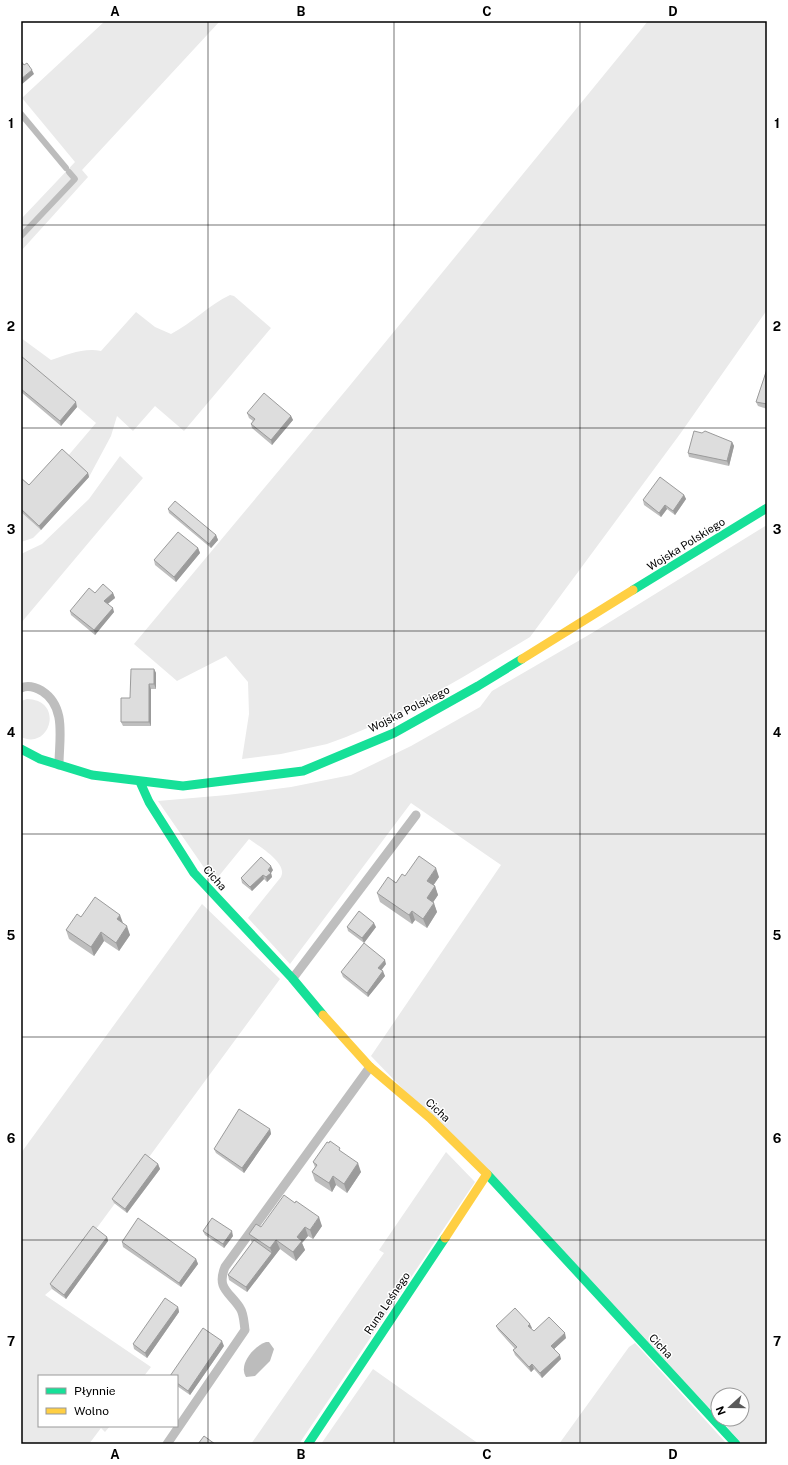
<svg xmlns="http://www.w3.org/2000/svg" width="788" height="1465" font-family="'Public Sans',sans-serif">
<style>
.green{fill:#eaeaea}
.water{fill:#bcbcbc}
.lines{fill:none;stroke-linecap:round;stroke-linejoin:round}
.stream{stroke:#bcbcbc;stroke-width:6}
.lane{stroke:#bebebe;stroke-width:9}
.fast{stroke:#16e098;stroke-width:9}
.slow{stroke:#ffcf43;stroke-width:9}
.wall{fill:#bebebe}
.shaded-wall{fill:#9b9b9b}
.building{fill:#ddd;stroke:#9b9b9b}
.grid{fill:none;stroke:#000;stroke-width:1;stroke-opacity:0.55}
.labels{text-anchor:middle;stroke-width:3;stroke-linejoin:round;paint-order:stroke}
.street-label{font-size:11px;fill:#000;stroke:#fff}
.neatline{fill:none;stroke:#000;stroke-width:1.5}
.grid-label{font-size:13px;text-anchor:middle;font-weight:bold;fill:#000}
</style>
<rect width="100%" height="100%" fill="#fff"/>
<!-- green -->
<path class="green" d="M105 21H220L82 170 88 177 21 251V219L75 162 22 98Z
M648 21H767V310L680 434 530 637 463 677 391 718 346 737 327 744 281 754 242 759 249 714 248 682 226 656 177 681 134 644 347 389Z
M230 295 234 296 271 328 184 431 155 406 133 431 117 416 111 436 89 477 67 457 96 423 21 359V338L51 360C66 355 85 347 101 351L136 312 155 327 171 334C192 323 209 305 230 295Z
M120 456 143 478 21 623V554L42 544 89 499Z
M21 512 41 530 33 538 21 542Z
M767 525V1444H742L720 1419H742V1395H718V1417L371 1056 501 865 411 803 290 964 248 918 281 877C288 863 260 847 249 839L214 882 158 801 227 795 291 787 351 775 411 746 480 707 492 691 592 633Z
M27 699C65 700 50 751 21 737V701Z
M202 904 280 979 52 1289 45 1295 151 1367 144 1376H39V1426H110L105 1432 101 1428 89 1444H21V1153Z
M446 1152 475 1182 299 1444H251L384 1253 379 1250Z
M635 1343 727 1444H559L629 1347Z
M373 1369 479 1444H321Z"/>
<!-- water -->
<path class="water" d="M266 1342H269L274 1349 270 1361 255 1376 246 1377C238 1364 254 1346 266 1342Z"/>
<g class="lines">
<!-- stream -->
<path class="stream" d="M21 114 66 168
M21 236 75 179 69 172"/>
<!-- lane -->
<path class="lane" d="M21 688C28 685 35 687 42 691 67 707 59 739 59 765
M293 978 416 815
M167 1444 245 1330C244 1323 244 1314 240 1308 230 1292 216 1289 225 1267L370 1067"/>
<!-- fast -->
<path class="fast" d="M633 590 767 508
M21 749 40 759 92 775 183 786 303 771 394 733 478 686 522 659
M140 782 149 802 194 873 292 978 323 1015
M487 1174 736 1444
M308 1444 445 1238"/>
<!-- slow -->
<path class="slow" d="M522 659 633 590
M323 1015 370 1067 430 1118 487 1174
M445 1238 487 1174"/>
</g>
<!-- wall -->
<path class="wall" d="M21 356 77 407 61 426 21 392Z
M767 369V409L758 406 756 402Z
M247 413 291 416 293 420 272 445 252 428 251 424 253 421 249 418Z
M732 442 734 446 729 466 689 457 688 453Z
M88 473 89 477 41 530 21 512V478L29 485Z
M684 495 686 499 675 515 667 509 661 517 644 505 643 500Z
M168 509 216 535 218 540 211 548 169 513Z
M198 548 200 553 176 582 155 565 154 560Z
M95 593H113L115 598 108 604 114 612 95 635 71 615 70 611Z
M154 669 156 673V689H151V726H123L121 722 130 698Z
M273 870 271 873 272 877 267 882 264 879 252 891 242 883 241 878Z
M405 876 439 877 433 886H435L438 895 433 902 437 912 427 928 415 920 412 924 380 902 377 893 396 883Z
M81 917 123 923 130 935 119 951 104 941 94 956 69 939 66 930Z
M347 927H376L364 943 348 931Z
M386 964 381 970 385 976 368 997 343 977 341 972Z
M270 1129 271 1134 244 1173 216 1153 214 1149Z
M342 1152 361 1172 347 1193 336 1185 332 1192 315 1181 312 1172 315 1167 313 1162Z
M158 1164 160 1169 127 1213 114 1203 112 1199Z
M322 1226 313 1239 308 1236 302 1243 305 1250 296 1261 280 1249 247 1292 229 1280 228 1275 252 1243 249 1234 261 1227Z
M203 1231 233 1236 224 1248 205 1235Z
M107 1237 108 1241 66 1299 52 1289 50 1284Z
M122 1242 196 1259 198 1264 181 1287 123 1247Z
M178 1307 179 1312 147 1358 134 1349 133 1344Z
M496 1326 532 1328 531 1329 534 1331 566 1338 554 1349 561 1359 542 1378 534 1369 531 1372 515 1355 513 1350 515 1349 498 1330Z
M224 1346 190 1395 177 1386V1376Z"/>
<!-- shaded-wall -->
<path class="shaded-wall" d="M32 70 34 74 21 85V79Z
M76 402 77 407 61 426 60 421Z
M291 416 293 420 272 445 271 440Z
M732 442 734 446 729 466 727 461Z
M88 473 89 477 41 530 39 526Z
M684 495 686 499 675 515 673 511Z
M665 505 667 509 661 517 659 513Z
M216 535 218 540 211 548 209 544Z
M198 548 200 553 176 582 174 577Z
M113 593 115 598 106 605 104 601Z
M113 608 114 612 95 635 94 630Z
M154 669 156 673V689L154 684Z
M149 684 151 689V726L149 722Z
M271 866 273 870 271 873 272 877 267 882 266 877 268 870Z
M436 868 439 877 430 890 427 881Z
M263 875 264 879 252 891 250 887Z
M435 886 438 895 430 907 427 898Z
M434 903 437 912 427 928 423 919Z
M412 911 415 920 412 924 409 915Z
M120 915 123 923 120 928 117 919Z
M374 923 376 927 364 943 362 938Z
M127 926 130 935 119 951 116 943Z
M101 932 104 941 94 956 91 947Z
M385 960 386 964 380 972 378 968Z
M383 971 385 976 368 997 367 993Z
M270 1129 271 1134 244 1173 242 1168Z
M358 1163 361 1172 347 1193 344 1184Z
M158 1164 160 1169 127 1213 125 1209Z
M333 1176 336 1185 332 1192 329 1183Z
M319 1217 322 1226 313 1239 310 1230Z
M305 1227 308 1236 302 1243 305 1250 296 1261 293 1252 297 1237Z
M232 1231 233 1236 224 1248 223 1244Z
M107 1237 108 1241 66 1299 64 1295Z
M276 1240 280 1249 247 1292 246 1287 272 1253 270 1248Z
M196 1259 198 1264 181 1287 179 1283Z
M178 1307 179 1312 147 1358 145 1353Z
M530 1324 532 1328 530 1330 528 1326Z
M565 1333 566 1338 553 1350 551 1346Z
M222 1341 224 1346 190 1395 188 1391Z
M560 1355 561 1359 542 1378 540 1373Z
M532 1364 534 1369 531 1372 529 1367Z"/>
<!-- building -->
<path class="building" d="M21 61 24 65 27 63 32 70 21 79Z
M21 356 76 402 60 421 21 389Z
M767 369V404L756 402Z
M264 393 291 416 271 440 251 424 255 419 247 413Z
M694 431 702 433 705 431 732 442 727 461 688 453Z
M62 449 88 473 39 526 21 509V478L29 485Z
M660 477 684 495 673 511 665 505 659 513 643 500Z
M175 501 216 535 209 544 168 509Z
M178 532 198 548 174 577 154 560Z
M103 584 113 593 104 601 113 608 94 630 70 611 89 588 95 593Z
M131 669H154V684H149V722H121V698H130Z
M419 856 436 868 427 881 435 886 427 898 434 903 423 919 412 911 409 915 377 893 388 877 396 883 402 874 405 876Z
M261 857 271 866 268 870 271 873 266 877 263 875 250 887 241 878Z
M95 897 120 915 117 919 127 926 116 943 101 932 91 947 66 930 77 914 81 917Z
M359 911 374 923 362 938 347 927Z
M364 943 385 960 378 968 383 971 367 993 341 972Z
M239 1109 270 1129 242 1168 214 1149Z
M330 1141 340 1148 339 1150 358 1163 344 1184 333 1176 329 1183 312 1172 317 1165 313 1162 327 1142 329 1143Z
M145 1154 158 1164 125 1209 112 1199Z
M284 1195 295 1203 296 1201 319 1217 310 1230 305 1227 297 1237 302 1241 293 1252 276 1240 270 1248 249 1234 256 1224 261 1227Z
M138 1218 196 1259 179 1283 122 1242Z
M212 1218 232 1231 223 1244 203 1231Z
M93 1226 107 1237 64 1295 50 1284Z
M254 1240 272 1253 246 1287 228 1275Z
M165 1298 178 1307 145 1353 133 1344Z
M515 1308 530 1324 528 1326 534 1331 549 1317 565 1333 551 1346 560 1355 540 1373 532 1364 529 1367 513 1350 517 1347 496 1326Z
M203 1328 222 1341 188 1391 177 1383V1376H170Z
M204 1436 215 1444H198Z"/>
<!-- grid -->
<path class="grid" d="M208 21V1444M394 21V1444M580 21V1444M21 225H767M21 428H767M21 631H767M21 834H767M21 1037H767M21 1240H767"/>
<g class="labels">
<!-- street labels -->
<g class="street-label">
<text transform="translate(686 544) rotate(-32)" y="4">Wojska Polskiego</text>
<text transform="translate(409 709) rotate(-27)" y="4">Wojska Polskiego</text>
<text transform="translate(215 878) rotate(49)" y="4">Cicha</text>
<text transform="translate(438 1110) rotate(43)" y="4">Cicha</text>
<text transform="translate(387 1303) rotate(-56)" y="4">Runa Leśnego</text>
<text transform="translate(661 1346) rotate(47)" y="4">Cicha</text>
</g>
</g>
<!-- border -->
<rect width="788" height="1465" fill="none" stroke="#ffffff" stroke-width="44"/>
<!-- legend -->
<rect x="38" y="1375" width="140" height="52" fill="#ffffff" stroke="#999999"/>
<rect x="46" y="1388" width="20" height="6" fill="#16e098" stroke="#999999"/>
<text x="74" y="1395" font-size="12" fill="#000000">Płynnie</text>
<rect x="46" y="1408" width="20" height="6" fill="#ffcf43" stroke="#999999"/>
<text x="74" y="1415" font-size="12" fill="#000000">Wolno</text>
<!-- north arrow -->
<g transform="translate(730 1407) rotate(249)"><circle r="19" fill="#ffffff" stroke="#999999"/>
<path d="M0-3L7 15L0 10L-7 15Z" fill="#595959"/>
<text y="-6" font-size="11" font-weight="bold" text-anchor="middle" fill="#000000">N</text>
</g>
<rect x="22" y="22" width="744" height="1421" class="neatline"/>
<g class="grid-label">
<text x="115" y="16">A</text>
<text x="301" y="16">B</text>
<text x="487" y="16">C</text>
<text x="673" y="16">D</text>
<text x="11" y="128">1</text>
<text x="777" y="128">1</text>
<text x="11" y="331">2</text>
<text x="777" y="331">2</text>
<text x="11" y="534">3</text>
<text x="777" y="534">3</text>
<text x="11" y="737">4</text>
<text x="777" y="737">4</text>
<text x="11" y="940">5</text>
<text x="777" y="940">5</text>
<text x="11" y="1143">6</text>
<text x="777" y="1143">6</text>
<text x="11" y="1346">7</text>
<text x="777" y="1346">7</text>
<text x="115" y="1459">A</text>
<text x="301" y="1459">B</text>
<text x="487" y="1459">C</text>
<text x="673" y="1459">D</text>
</g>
</svg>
